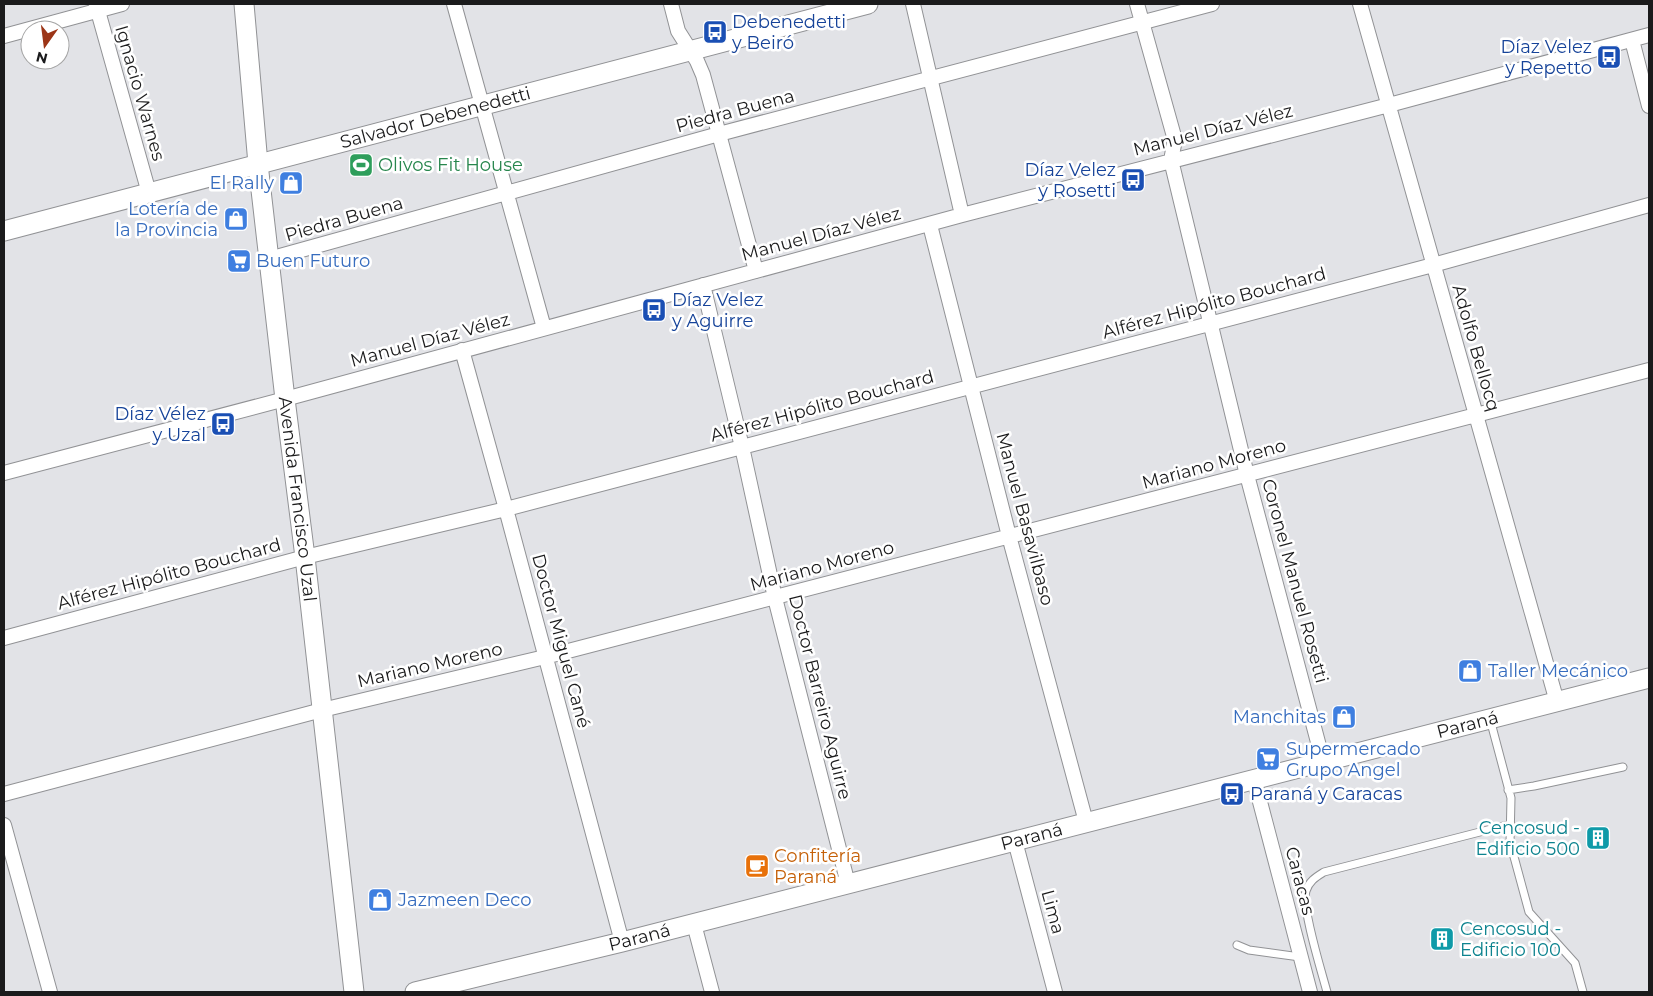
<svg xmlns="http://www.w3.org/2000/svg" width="1653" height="996" font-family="Montserrat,sans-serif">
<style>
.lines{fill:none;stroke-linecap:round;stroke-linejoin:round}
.lane-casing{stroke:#919295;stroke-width:9}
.street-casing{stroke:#919295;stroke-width:16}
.secondary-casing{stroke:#919295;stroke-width:21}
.lane{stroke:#fff;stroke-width:7}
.street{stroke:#fff;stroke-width:14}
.secondary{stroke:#fff;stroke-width:19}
.labels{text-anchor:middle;stroke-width:5;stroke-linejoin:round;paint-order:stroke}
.transit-label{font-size:18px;fill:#164399;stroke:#fff;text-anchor:start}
.street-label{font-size:18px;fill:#1b1b1c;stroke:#fff}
.leisure-label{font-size:18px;fill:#27864d;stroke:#fff;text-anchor:start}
.shop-label{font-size:18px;fill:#366cbe;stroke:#fff;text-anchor:start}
.culture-label{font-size:18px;fill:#0d838f;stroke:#fff;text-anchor:end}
.food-label{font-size:18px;fill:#c56008;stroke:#fff;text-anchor:start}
</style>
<rect width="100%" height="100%" fill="#e2e3e7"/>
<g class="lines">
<defs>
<path id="lane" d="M1490 719 1511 798 1510 842 1529 912 1575 963 1583 992
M1508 790 1534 786 1623 767
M1237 945 1249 950 1300 957
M1327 992C1322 973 1301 906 1306 891 1309 881 1316 877 1324 872L1511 824"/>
<path id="street" d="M96 4 149 193
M454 4 544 328
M671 4 678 31 697 61 703 75 756 271
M913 4 962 215
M1137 4 1175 140 1171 160 1247 475 1323 761
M1360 4 1557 702
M4 36 122 4
M1632 40 1649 106
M930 225 1009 536 1086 822
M269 259 719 134 1212 4
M703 285 742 447 775 598 848 884
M462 350 506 509 622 942
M4 473 285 399 962 215 1389 105 1649 35
M4 638 305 557 506 509 742 447 1433 265 1649 205
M1254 779 1310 992
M4 794 322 710 545 657 1649 370
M4 825 50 992
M1015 841 1055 992
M694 924 712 992"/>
<g id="secondary">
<path id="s1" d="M244 4 258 164 285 399 305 557 354 992"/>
<path id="s2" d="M4 231 868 4"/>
<path id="s3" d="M415 992 622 942 1649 678"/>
</g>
</defs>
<!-- lane casing -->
<use href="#lane" class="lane-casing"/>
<!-- street casing -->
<use href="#street" class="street-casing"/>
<!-- secondary casing -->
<use href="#secondary" class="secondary-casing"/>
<!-- lane -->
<use href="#lane" class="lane"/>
<!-- street -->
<use href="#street" class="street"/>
<!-- secondary -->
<use href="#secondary" class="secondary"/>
</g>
<!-- icons -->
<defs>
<symbol id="bus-square" viewBox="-11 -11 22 22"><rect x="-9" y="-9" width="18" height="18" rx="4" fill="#1a4fb4" stroke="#fff"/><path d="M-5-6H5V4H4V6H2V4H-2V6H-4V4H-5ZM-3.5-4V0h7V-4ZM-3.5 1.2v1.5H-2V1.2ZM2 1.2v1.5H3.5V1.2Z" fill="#fff"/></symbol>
<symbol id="stadium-square" viewBox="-11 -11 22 22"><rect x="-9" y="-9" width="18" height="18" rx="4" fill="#2e9e5b" stroke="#fff"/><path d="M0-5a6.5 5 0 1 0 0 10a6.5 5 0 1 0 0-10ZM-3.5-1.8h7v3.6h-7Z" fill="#fff"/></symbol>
<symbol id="shop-square" viewBox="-11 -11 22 22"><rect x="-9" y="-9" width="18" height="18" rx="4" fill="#3f7fe0" stroke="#fff"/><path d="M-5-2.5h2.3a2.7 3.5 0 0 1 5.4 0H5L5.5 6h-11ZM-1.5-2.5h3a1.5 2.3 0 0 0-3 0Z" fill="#fff"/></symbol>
<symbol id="supermarket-square" viewBox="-11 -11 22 22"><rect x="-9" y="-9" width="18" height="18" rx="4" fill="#3f7fe0" stroke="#fff"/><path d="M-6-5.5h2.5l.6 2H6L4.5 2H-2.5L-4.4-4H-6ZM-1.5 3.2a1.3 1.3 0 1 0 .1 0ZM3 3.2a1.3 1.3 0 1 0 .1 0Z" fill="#fff"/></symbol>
<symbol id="building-square" viewBox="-11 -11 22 22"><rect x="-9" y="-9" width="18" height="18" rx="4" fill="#0f9aa8" stroke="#fff"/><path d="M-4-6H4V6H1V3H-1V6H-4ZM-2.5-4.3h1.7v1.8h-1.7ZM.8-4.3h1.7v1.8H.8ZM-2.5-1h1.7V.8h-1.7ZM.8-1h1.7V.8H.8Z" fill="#fff"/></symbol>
<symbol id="cafe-square" viewBox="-11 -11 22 22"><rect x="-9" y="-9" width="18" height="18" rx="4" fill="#e8710a" stroke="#fff"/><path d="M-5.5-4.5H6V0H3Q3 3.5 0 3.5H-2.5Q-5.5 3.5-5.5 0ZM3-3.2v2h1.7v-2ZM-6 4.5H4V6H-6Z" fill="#fff"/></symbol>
</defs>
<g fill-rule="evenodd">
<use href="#bus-square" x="701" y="18" width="28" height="28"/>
<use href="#bus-square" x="1595" y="43" width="28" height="28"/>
<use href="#stadium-square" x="347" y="151" width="28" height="28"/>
<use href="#bus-square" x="1119" y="166" width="28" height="28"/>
<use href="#shop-square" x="277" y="169" width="28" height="28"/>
<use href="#shop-square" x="222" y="205" width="28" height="28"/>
<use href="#supermarket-square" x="225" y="247" width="28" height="28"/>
<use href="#bus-square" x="640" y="296" width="28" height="28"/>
<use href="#bus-square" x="209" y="410" width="28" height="28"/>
<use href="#shop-square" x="1456" y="657" width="28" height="28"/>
<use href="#shop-square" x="1330" y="703" width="28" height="28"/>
<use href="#supermarket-square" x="1254" y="745" width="28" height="28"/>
<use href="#bus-square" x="1218" y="780" width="28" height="28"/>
<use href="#building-square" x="1584" y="824" width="28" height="28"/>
<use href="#cafe-square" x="743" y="852" width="28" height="28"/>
<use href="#shop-square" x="366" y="886" width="28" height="28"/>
<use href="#building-square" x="1428" y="925" width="28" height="28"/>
</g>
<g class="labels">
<!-- transit labels -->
<g class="transit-label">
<text x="732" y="28">Debenedetti<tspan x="732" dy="21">y Beiró</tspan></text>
<text x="1592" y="53" text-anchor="end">Díaz Velez<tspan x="1592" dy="21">y Repetto</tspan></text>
<text x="1116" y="176" text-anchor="end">Díaz Velez<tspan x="1116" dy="21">y Rosetti</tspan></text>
<text x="672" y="306">Díaz Velez<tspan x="672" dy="21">y Aguirre</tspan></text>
<text x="206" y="420" text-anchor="end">Díaz Vélez<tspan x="206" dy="21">y Uzal</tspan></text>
<text x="1250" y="800">Paraná y Caracas</text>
</g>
<!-- street labels -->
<g class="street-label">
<text transform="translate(140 93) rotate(74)" y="6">Ignacio Warnes</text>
<text transform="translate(735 111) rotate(-15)" y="6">Piedra Buena</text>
<text dy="6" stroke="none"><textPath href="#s2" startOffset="446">Salvador Debenedetti</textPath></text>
<text transform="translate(1213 130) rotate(-14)" y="6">Manuel Díaz Vélez</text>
<text transform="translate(344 219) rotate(-16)" y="6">Piedra Buena</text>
<text transform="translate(821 234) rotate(-15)" y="6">Manuel Díaz Vélez</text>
<text transform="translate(1214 303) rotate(-15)" y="6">Alférez Hipólito Bouchard</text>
<text transform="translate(430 340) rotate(-15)" y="6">Manuel Díaz Vélez</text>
<text transform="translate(1476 348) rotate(74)" y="6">Adolfo Bellocq</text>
<text transform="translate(822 406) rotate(-15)" y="6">Alférez Hipólito Bouchard</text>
<text transform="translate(1214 464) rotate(-15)" y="6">Mariano Moreno</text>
<text dy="6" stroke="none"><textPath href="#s1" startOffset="498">Avenida Francisco Uzal</textPath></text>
<text transform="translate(1025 519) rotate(75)" y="6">Manuel Basavilbaso</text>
<text transform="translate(822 566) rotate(-15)" y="6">Mariano Moreno</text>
<text transform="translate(169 574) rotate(-15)" y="6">Alférez Hipólito Bouchard</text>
<text transform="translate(1295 581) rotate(75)" y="6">Coronel Manuel Rosetti</text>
<text transform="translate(561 641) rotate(75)" y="6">Doctor Miguel Cané</text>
<text transform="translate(430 665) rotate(-13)" y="6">Mariano Moreno</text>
<text transform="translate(820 697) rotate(76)" y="6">Doctor Barreiro Aguirre</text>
<text dy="6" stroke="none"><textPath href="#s3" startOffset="1086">Paraná</textPath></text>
<text dy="6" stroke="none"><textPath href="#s3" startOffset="636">Paraná</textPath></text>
<text transform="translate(1300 881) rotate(75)" y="6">Caracas</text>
<text transform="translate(1053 912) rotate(75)" y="6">Lima</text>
<text dy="6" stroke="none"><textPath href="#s3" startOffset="231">Paraná</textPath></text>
</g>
<!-- leisure labels -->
<g class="leisure-label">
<text x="378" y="171">Olivos Fit House</text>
</g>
<!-- shop labels -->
<g class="shop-label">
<text x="274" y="189" text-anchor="end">El Rally</text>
<text x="218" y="215" text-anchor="end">Lotería de<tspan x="218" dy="21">la Provincia</tspan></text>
<text x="256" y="267">Buen Futuro</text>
<text x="1488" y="677">Taller Mecánico</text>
<text x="1326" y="723" text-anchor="end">Manchitas</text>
<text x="1286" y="755">Supermercado<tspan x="1286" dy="21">Grupo Angel</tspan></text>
<text x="398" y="906">Jazmeen Deco</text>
</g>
<!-- culture labels -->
<g class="culture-label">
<text x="1580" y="834">Cencosud -<tspan x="1580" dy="21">Edificio 500</tspan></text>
<text x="1460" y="935" text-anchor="start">Cencosud -<tspan x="1460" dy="21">Edificio 100</tspan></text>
</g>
<!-- food labels -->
<g class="food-label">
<text x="774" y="862">Confitería<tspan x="774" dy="21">Paraná</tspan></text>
</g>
</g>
<!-- border -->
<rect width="1653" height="996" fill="none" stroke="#1b1b1c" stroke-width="10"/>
<!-- north arrow -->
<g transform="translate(45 45) rotate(194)"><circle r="24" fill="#ffffff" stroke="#a4a4a4"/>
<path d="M0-4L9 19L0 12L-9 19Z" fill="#9c3517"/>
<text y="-8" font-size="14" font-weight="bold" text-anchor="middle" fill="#1b1b1c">N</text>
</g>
</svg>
